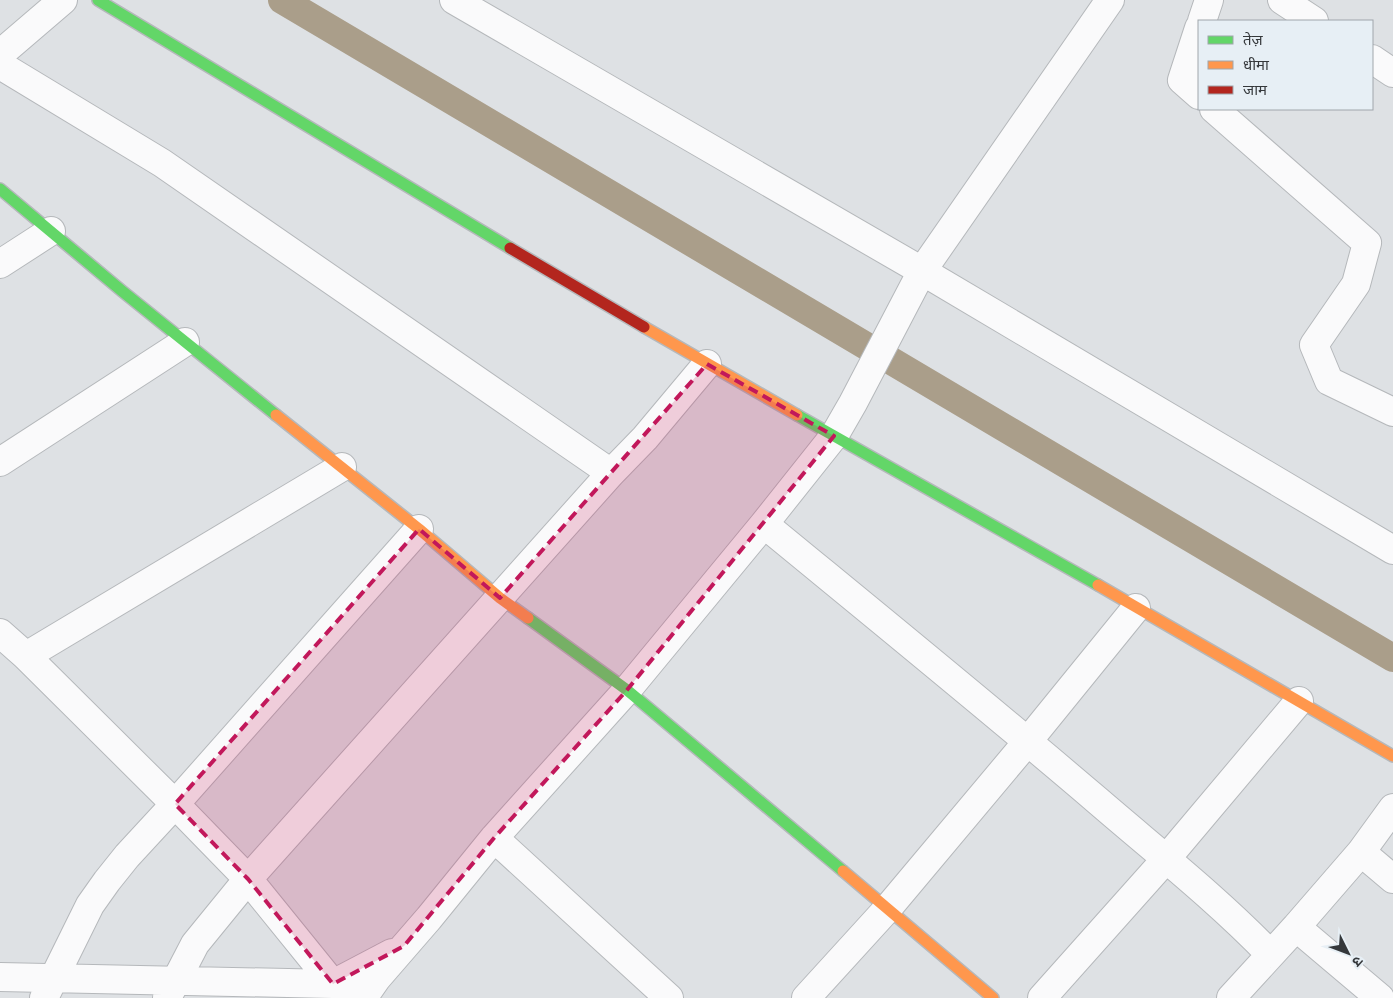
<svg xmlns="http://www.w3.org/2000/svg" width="1393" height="998" font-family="Arial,'Noto Sans Devanagari',sans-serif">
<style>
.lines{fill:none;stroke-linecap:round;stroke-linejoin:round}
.canal{stroke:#aa9e8a;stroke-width:28}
.street-casing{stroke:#b5b8bb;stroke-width:30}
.fast-casing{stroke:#b5b8bb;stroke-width:14}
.slow-casing{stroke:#b5b8bb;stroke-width:14}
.jam-casing{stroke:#b5b8bb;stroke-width:14}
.street{stroke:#fafafb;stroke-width:28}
.fast{stroke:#63d668;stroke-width:11}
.slow{stroke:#ff974d;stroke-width:11}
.jam{stroke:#b3261e;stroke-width:11}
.marked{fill:#c2185b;fill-opacity:0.2;stroke:#c2185b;stroke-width:4;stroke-dasharray:10 6;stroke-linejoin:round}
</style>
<rect width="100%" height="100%" fill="#dee1e4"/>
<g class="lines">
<!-- canal -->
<path class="canal" d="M282 0 1393 658"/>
<defs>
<path id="street" d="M454 0 922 271 1393 550
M1282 0 1314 21
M1202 21 1209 0
M1199 28 1182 80 1199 95
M0 54 63 0
M1372 59 1393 73
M0 65 162 163 611 473
M1214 109 1367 243 1356 284 1314 345 1329 381 1393 412
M0 264 51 231
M0 462 185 342
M764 524C876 616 988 707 1098 801 1156 851 1217 899 1270 954
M0 633 26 656 175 804 248 879 333 984 392 953
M26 656 342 467
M494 838 669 998
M1361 852 1393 879
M1296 927 1380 998
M0 977 333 984 345 989
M44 998 90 905 107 881 127 856 175 804 419 529
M167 998 195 944 248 879 611 473 645 438 707 364
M363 998 377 978 429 918 494 838 627 690 764 524 834 436 853 403 922 271 1110 0
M806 998 888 908 1028 741 1136 608
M1042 998 1166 859 1299 701
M1231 998 1296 927 1361 852 1393 808"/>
<path id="fast" d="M98 0 510 248
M0 189 122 291 276 415
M797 415 1098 585
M528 618 627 690 843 871"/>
<path id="slow" d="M644 327 797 415
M276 415 419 529 500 598 528 618
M1098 585 1393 756
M843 871 993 998"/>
<path id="jam" d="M510 248 644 327"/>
</defs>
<!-- street casing -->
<use href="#street" class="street-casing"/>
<!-- fast casing -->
<use href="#fast" class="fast-casing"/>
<!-- slow casing -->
<use href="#slow" class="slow-casing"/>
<!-- jam casing -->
<use href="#jam" class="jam-casing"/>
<!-- street -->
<use href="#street" class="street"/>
<!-- fast -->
<use href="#fast" class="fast"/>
<!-- slow -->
<use href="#slow" class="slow"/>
<!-- jam -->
<use href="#jam" class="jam"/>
</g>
<!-- marked area -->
<path class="marked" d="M707 364 834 436 627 690 494 838 404 946 333 984 248 879 175 804 419 529 500 598Z"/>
<!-- legend -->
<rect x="1198" y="20" width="175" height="90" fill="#e7eff5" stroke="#a0a6ab"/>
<rect x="1208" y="36" width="25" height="8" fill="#63d668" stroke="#a0a6ab"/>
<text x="1243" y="45" font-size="15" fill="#35383b">तेज़</text>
<rect x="1208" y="61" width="25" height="8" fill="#ff974d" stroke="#a0a6ab"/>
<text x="1243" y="70" font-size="15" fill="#35383b">धीमा</text>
<rect x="1208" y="86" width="25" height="8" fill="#b3261e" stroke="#a0a6ab"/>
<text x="1243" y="95" font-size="15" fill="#35383b">जाम</text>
<!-- north arrow -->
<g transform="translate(1348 953) rotate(132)" stroke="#e7eff5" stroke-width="4" paint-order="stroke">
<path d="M0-4L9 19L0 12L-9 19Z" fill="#35383b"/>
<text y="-8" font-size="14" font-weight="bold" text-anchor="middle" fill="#35383b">उ</text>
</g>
</svg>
